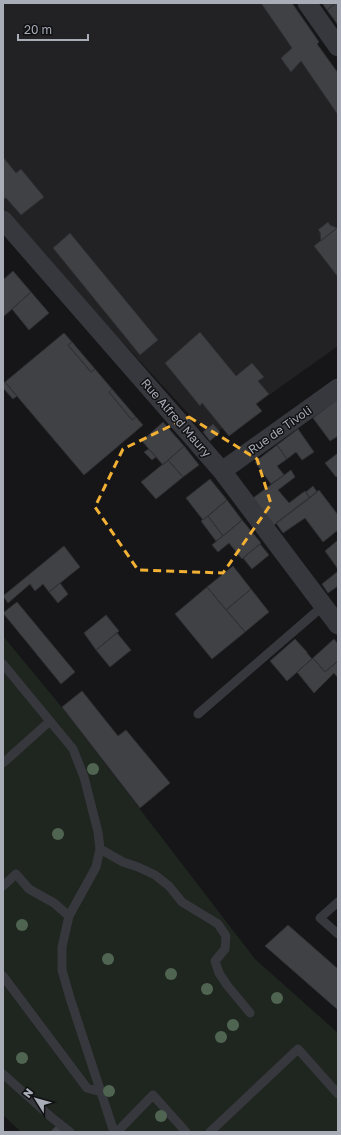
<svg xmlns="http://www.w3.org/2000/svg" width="341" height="1135" font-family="'Golos Text',sans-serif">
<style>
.built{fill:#222225}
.green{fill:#1e261f}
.building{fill:#404145;stroke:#303034}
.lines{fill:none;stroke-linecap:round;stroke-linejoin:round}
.service{stroke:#37383d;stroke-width:9}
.minor{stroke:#37383d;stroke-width:19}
.tree{fill:#506452}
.marked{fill:none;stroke:#f2b134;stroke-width:3;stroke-dasharray:8 5;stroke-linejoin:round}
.labels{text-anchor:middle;stroke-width:3;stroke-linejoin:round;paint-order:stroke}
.street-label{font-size:12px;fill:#a8adb8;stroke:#111113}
</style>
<rect width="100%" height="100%" fill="#161618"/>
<!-- built -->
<path class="built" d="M3 3H277L338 88V346L210 437 3 213Z"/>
<!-- green -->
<path class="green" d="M3 636 60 705 255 959 338 1033V1132H21L3 1115Z"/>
<!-- building -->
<path class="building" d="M261 3H292L319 42 317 44 338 73V115L301 61 291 72 285 64 281 58 292 48Z
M322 3H336L327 10Z
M336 3H338V25L327 10Z
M3 157 16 173 21 169 44 197 21 215 6 198 3 199Z
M328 222 330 225 337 228 321 241 320 232 318 230Z
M338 227V277L314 246Z
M70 233 158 340 140 355 53 248Z
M13 271 31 292 3 317V280Z
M31 292 49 313 29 330 12 309Z
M200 332 236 376 252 363 264 377 258 381 269 394 256 404 262 411 229 436 202 403 200 406 165 363Z
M64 333 72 342 68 345 91 372 95 369 112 389 109 392 132 420 136 417 143 425 84 475 5 382Z
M72 342 95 369 91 372 68 345Z
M5 382 17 396 13 399 3 388V383Z
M112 389 136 417 132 420 109 392Z
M338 399V436L330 441 313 418Z
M163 422 184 446 163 465 142 441Z
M213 424 220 432 210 441 203 432Z
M298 429 314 452 302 460 296 452 287 459 277 445Z
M277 445 287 459 277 466 284 475 271 484 255 462Z
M184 446 199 465 183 477 168 460Z
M149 449 156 457 152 460 144 452Z
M338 453V476L336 477 325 463Z
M168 460 183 477 156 499 141 482Z
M291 470 295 477 278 490 289 503 305 491 310 498 274 525 253 498Z
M210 479 227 500 203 520 186 498Z
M313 486 317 492 310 498 306 492Z
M319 490 338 515V530L323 542 305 518 283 533 276 523Z
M227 500 242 520 223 536 208 516Z
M208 516 223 536 216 541 201 521Z
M242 520 261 543 242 559 229 543 218 552 212 545Z
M338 540V569L325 551Z
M260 544 269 555 252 569 243 558Z
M64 546 80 567 49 592 43 584 35 591 30 584 8 603 3 596Z
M233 566 251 589 226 610 207 587Z
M337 572 338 574V586L328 593 322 584Z
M60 583 68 594 58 603 49 592Z
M207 587 245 632 212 659 175 614Z
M251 589 269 612 245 632 226 610Z
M17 602 75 672 61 684 3 613Z
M106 615 119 631 96 650 84 633Z
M117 633 131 650 110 667 96 650Z
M295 639 307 652V653L312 659 287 681 270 661Z
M334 639 338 644V661L325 672 313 658Z
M313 658 325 672 338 661V678L334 673 314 693 297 672Z
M82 691 118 736 126 730 170 783 140 808 62 707Z
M288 925 338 969V1010L265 946Z
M58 1124 66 1132H50Z"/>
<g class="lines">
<!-- service -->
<path class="service" d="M3 664 73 749 84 777 98 832 100 849 96 867 69 916 62 947V970L70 998 114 1132
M198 714 323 606
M3 763 50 721
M100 849 123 862 138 867 155 875 169 886 182 902 218 924 226 936 225 949 215 961 219 973 227 985 250 1013
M3 886 16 874 29 889 54 903 69 916
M338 902 320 918 338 934
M3 976 87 1088 101 1092
M3 1074 51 1117 70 1132
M117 1132 153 1095 186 1132
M210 1132 298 1049 338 1094"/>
<!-- minor -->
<path class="minor" d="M307 3 338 47
M3 220 222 471 338 625
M222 471 338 388"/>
</g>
<!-- trees -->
<g class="tree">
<circle cx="93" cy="769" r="6"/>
<circle cx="58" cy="834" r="6"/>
<circle cx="22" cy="925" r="6"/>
<circle cx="108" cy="959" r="6"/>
<circle cx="171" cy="974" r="6"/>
<circle cx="207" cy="989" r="6"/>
<circle cx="277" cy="998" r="6"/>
<circle cx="233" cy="1025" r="6"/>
<circle cx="221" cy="1037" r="6"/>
<circle cx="22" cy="1058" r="6"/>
<circle cx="109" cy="1091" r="6"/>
<circle cx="161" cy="1116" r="6"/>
</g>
<!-- marked area -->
<path class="marked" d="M189 417 257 459 271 504 223 573 138 570 95 507 123 449Z"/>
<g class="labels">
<!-- street labels -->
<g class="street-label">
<text transform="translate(176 418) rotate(49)" y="4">Rue Alfred Maury</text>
<text transform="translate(280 430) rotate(-35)" y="4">Rue de Tivoli</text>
</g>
</g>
<!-- border -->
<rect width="341" height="1135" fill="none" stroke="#a8adb8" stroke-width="8"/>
<!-- north arrow -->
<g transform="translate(36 1099) rotate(307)" stroke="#111113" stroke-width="3" paint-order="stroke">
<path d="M0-3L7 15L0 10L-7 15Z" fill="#a8adb8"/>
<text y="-6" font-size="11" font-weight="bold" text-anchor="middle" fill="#a8adb8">N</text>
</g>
<!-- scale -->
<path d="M18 34v6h70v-6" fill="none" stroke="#a8adb8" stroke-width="2"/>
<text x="24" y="34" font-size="12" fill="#a8adb8" stroke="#111113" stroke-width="3" paint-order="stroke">20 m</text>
</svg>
